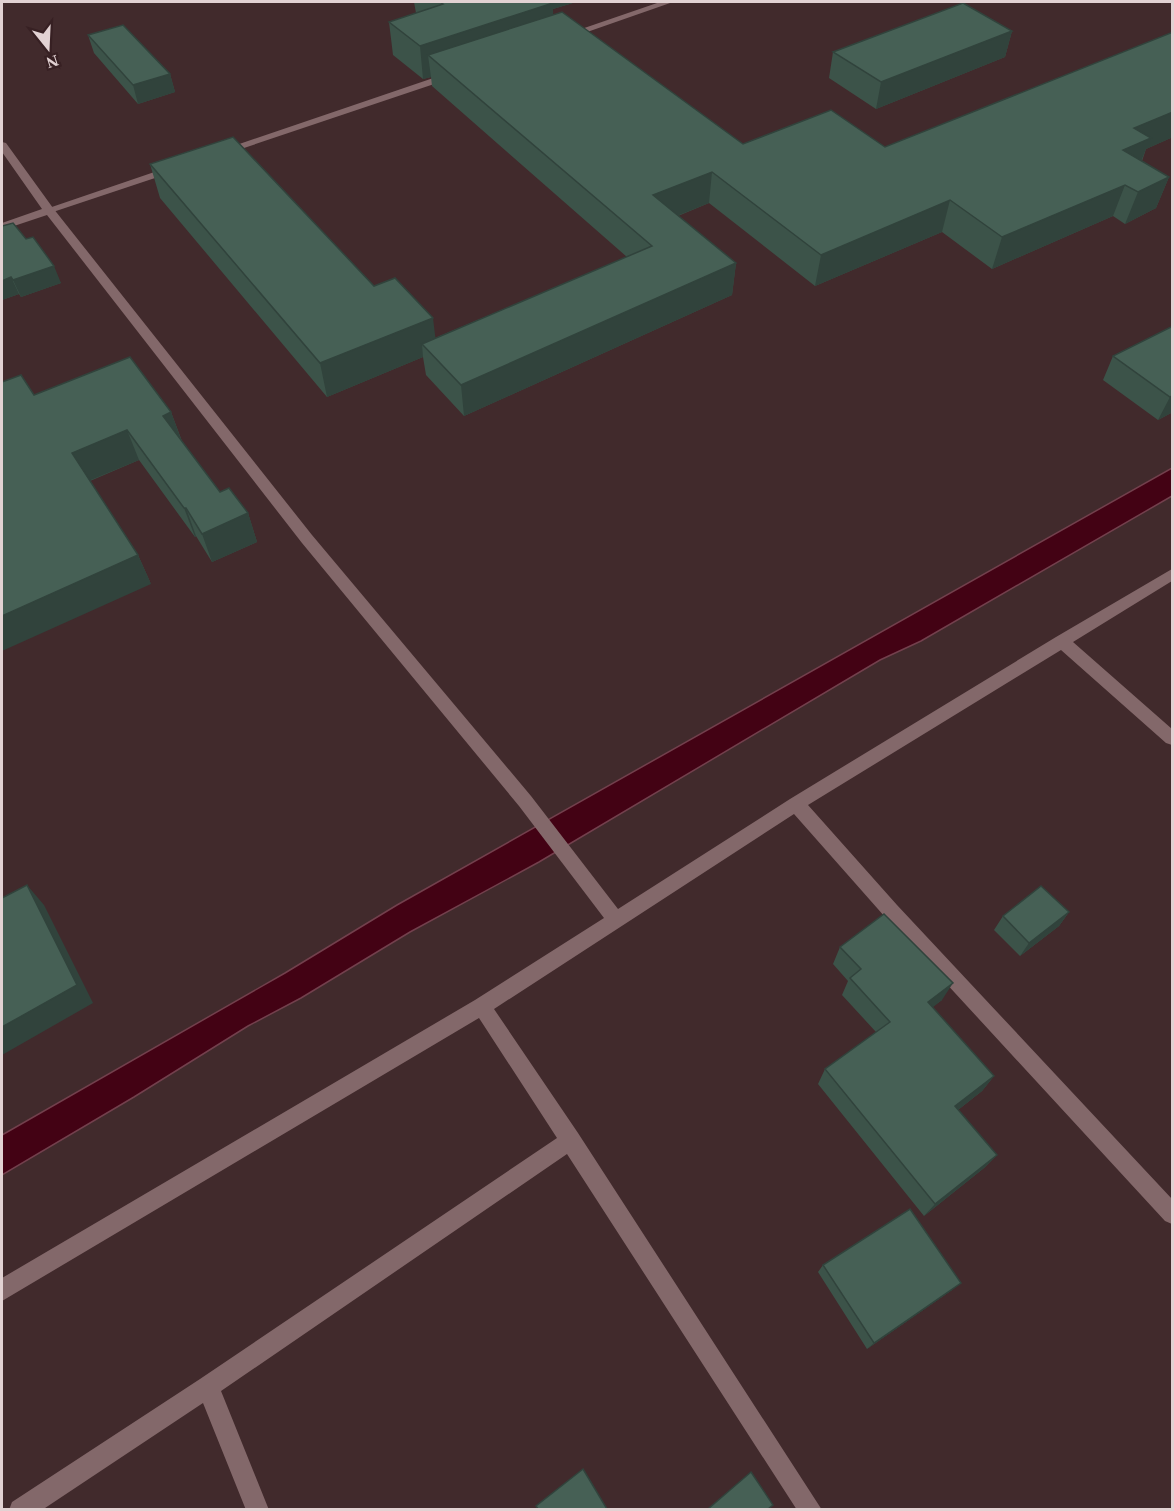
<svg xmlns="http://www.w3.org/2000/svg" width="1174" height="1511" font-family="Georgia,serif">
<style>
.water{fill:#430214;stroke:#73404d;stroke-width:1.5}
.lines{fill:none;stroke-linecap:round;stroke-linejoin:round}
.service{fill:#83686a;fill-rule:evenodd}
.minor{fill:#83686a;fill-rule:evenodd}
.wall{fill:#3c5349}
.shaded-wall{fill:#31433c}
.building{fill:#466055;stroke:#31433c;stroke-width:1.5}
</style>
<rect width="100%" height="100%" fill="#412a2c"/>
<!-- water -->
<path class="water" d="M1172 468V496L921 641 880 660 539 862 410 932 301 998 248 1026 134 1097 2 1175V1135L285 973 397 905Z"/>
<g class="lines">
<!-- service -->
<path class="service" d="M660 2H673L570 38 561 36Z
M451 72 456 75 455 77 223 155 219 156 213 153Z
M172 166 176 167V171L53 212 49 213 43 210Z"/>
<!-- minor -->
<path class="minor" d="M2 142 6 143 53 208 312 535 531 796 618 909 790 799 1056 637 1172 569V581L1073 642 1172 729V745L1166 743 1061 650 808 805 897 905 1172 1199V1224L1165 1221 885 917 794 814 494 1009 578 1133 822 1510H797L567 1154 221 1391 269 1510H246L203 1403 42 1510H9L12 1502 200 1379 557 1138 479 1018 2 1301V1278L475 1000 604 918 519 806 302 543 47 215 2 230V223L42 209 2 152Z"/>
</g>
<!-- wall -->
<path class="wall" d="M414 2H576L553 9V14L743 144 885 147 1173 32V137L1146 149 1142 161 1169 177 1156 208 1125 224 1113 216 992 269 942 232 815 286 709 203 678 216 736 263 732 295 464 416 426 375 423 357 327 397 160 198 150 164 374 286 435 338 627 257 432 86 431 77 423 79 393 55 389 22 416 13Z
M1012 31 1005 57 876 109 829 78 833 52Z
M88 35 170 74 175 92 138 104 94 53Z
M2 226 26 239 61 283 21 297 19 294 2 300Z
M1173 326V412L1158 420 1103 380 1113 356Z
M34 395 171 412 182 441 220 492 248 513 257 542 212 562 196 536 195 537 139 460 90 481 138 555 151 584Z
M1069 912 1059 926 1020 956 994 930 1003 916Z
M840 947 942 1000 932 1007 994 1076 982 1091 958 1110 997 1155 984 1168 924 1216 818 1084 825 1069 876 1032 842 995 848 981 833 964Z
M823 1265 952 1290 867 1349 818 1272Z"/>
<!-- shaded-wall -->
<path class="shaded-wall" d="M529 2H576L553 9 554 35 428 55 431 77 423 79 420 46Z
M1012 31 1005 57 876 109 881 82Z
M170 74 175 92 138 104 133 85Z
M1173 112V137L1146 149 1138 169 1123 150 1134 128Z
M712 172 709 203 652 226 653 195Z
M1169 177 1156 208 1125 224 1138 192Z
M1125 185 1113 216 992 269 1002 237Z
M950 200 942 232 815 286 821 255Z
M736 263 732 295 464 416 461 385Z
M54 266 61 283 21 297 13 280Z
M11 277 19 294 2 300V281Z
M433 318 437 351 422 344 423 357 327 397 320 363Z
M1173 395V412L1158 420 1170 397Z
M171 412 182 442 163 416Z
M127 430 139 460 86 482 72 453Z
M184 508H186L196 536 195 537Z
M248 513 257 542 212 562 202 534Z
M138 555 151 584 2 651V616Z
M27 885 44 905 93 1003 2 1055V1027Z
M1069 912 1059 926 1020 956 1029 943Z
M953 983 942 1000 918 1019 928 1002Z
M994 1076 982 1091 944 1121 955 1106Z
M997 1155 984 1168 924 1216 935 1204Z
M961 1283 952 1290 867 1349 874 1343Z"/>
<!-- building -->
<path class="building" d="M440 2H551L553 3 420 46 389 22 443 4Z
M963 3 1012 31 881 82 833 52Z
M562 12 743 144 831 110 885 147 1173 32V112L1134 128 1151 138 1123 150 1169 177 1138 192 1125 185 1002 237 950 200 821 255 712 172 653 195 736 263 461 385 422 344 652 246 428 55Z
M123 25 170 74 133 85 88 35Z
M233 137 374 286 395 278 433 318 320 363 150 164Z
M13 223 26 239 33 237 54 266 13 280 11 277 2 281V226Z
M1173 326V395L1170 397 1113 356Z
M130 357 171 412 163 416 220 492 229 488 248 513 202 534 186 508H184L127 430 72 453 138 555 2 616V382L21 375 34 395Z
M27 885 77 985 2 1027V898Z
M1041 886 1069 912 1029 943 1003 916Z
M884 914 953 983 928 1002 994 1076 955 1106 997 1155 935 1204 825 1069 890 1022 850 978 861 969 840 947Z
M910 1209 961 1283 874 1343 823 1265Z
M583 1469 607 1509H538L536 1506Z
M751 1472 773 1505 768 1509H708Z"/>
<!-- border -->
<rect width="1174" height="1511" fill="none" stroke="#e2d2d3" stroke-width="6"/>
<!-- north arrow -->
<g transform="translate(48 48) rotate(162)" stroke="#372023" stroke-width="4.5" paint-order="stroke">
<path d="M0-4.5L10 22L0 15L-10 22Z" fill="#e2d2d3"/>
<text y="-9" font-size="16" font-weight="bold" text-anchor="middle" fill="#e2d2d3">N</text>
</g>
</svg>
